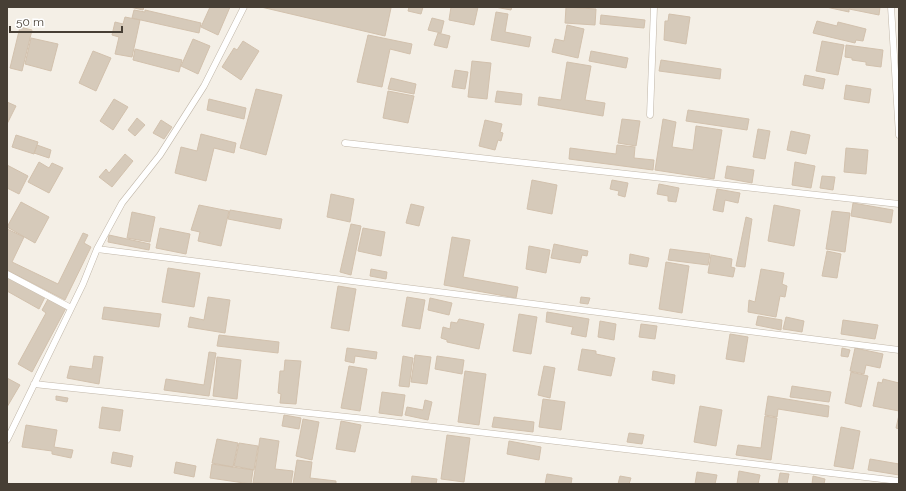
<svg xmlns="http://www.w3.org/2000/svg" width="906" height="491" font-family="Raleway,sans-serif">
<style>
.building{fill:#d6caba;stroke:#d2c1ad}
.lines{fill:none;stroke-linecap:round;stroke-linejoin:round}
.lane-casing{stroke:#c0b6a8;stroke-width:7}
.lane{stroke:#fff;stroke-width:6}
</style>
<rect width="100%" height="100%" fill="#f4efe6"/>
<!-- building -->
<path class="building" d="M130 7H144L143 10Z
M210 7H230L218 35 201 27Z
M261 7H386L391 8 385 36Z
M409 7H423L421 14 408 11Z
M451 7H478L474 25 449 20Z
M495 7H512L511 10Z
M566 7 596 9 595 25 565 23Z
M826 7H880L879 15 849 9V12Z
M134 10 145 12V10L201 23 199 33 132 18Z
M496 12 508 14 505 32 531 37 529 47 491 40Z
M669 14 690 17 686 44 664 40 665 21H668Z
M601 15 645 20 644 28 600 24Z
M125 17 140 20 132 57 115 54 119 37 112 35 115 22 123 24Z
M432 18 444 21 441 33 428 30Z
M817 21 837 26 838 22 866 29 863 41 856 40 855 43 813 33Z
M567 25 584 29 578 58 552 52 555 39 564 41Z
M20 27 32 30 22 71 10 68Z
M438 33 450 36 447 48 434 45Z
M368 35 412 44 410 54 390 49 382 87 357 82Z
M31 38 58 44 51 71 25 64Z
M193 39 210 46 198 74 181 66Z
M243 41 259 51 241 80 222 67 234 48 237 50Z
M822 41 844 45 838 75 816 71Z
M846 45 883 50 881 67 866 65V62L852 60V58L845 57Z
M135 49 182 60 179 72 133 60Z
M93 51 111 58 96 91 79 83Z
M591 51 628 58 626 68 589 61Z
M661 60 721 69 720 79 659 71Z
M472 61 491 63 487 99 468 97Z
M567 62 591 66 585 100 605 103 603 116 538 105 539 97 561 100Z
M455 70 468 72 465 89 452 87Z
M805 75 825 79 823 89 803 85Z
M391 78 416 84 414 94 388 89Z
M846 85 871 89 869 103 844 99Z
M256 89 282 95 266 155 240 148Z
M388 91 414 96 408 123 383 118Z
M497 91 522 94 521 105 495 102Z
M114 99 128 107 113 130 100 121Z
M209 99 246 108 244 119 207 110Z
M7 102 16 106 7 124Z
M688 110 749 119 747 130 686 121Z
M137 118 145 125 135 136 128 130Z
M622 119 640 121 636 146 618 143Z
M663 119 676 122 672 147 693 150 696 126 722 130 714 179 655 170Z
M161 120 172 127 164 139 153 133Z
M485 120 502 124 500 132 503 133 501 141 498 140 495 150 479 146Z
M758 129 770 131 765 159 753 157Z
M791 131 810 135 806 154 787 150Z
M201 134 236 143 234 153 214 148 206 181 175 173 181 147 197 151Z
M16 135 38 142 34 154 12 147Z
M37 145 51 150 49 158 34 153Z
M617 145 635 147 634 158 654 160 653 170 569 159 570 148 616 154Z
M846 148 868 150 866 174 844 172Z
M125 154 133 161 112 187 99 177 106 169 109 173Z
M39 162 49 168 52 163 63 168 49 193 28 182Z
M795 162 815 166 811 188 792 185Z
M7 165 28 176 19 194 7 188Z
M727 166 754 170 752 183 725 178Z
M822 176 835 177 833 190 820 188Z
M532 180 557 185 552 214 527 209Z
M612 180 628 183 625 197 618 195 619 191 610 189Z
M659 184 679 188 676 202 668 201V196L657 194Z
M717 189 740 193 738 203 725 200 723 212 713 210Z
M331 194 354 199 350 222 327 217Z
M21 202 49 217 35 243 7 227Z
M853 203 893 210 891 223 851 216Z
M411 204 424 207 419 226 406 223Z
M199 205 229 211 221 246 198 241 200 232 191 230Z
M774 205 800 210 794 246 768 241Z
M230 210 282 219 280 229 228 219Z
M832 211 850 213 845 252 826 249Z
M132 212 155 217 150 242 127 238Z
M746 217 752 219 745 267 736 266Z
M351 224 361 226 351 275 340 272Z
M160 228 190 234 186 254 156 248Z
M363 228 385 232 381 256 358 251Z
M7 229 24 237 12 262 58 284 83 233 88 235 84 243 91 247 65 300 7 270Z
M109 235 150 244 149 250 108 242Z
M452 237 470 240 463 277 518 287 516 298 444 285Z
M554 244 588 251 587 256 582 255 580 263 551 258Z
M529 246 550 250 546 273 526 269Z
M670 249 710 254 708 265 668 260Z
M827 251 841 254 837 278 822 276Z
M630 254 649 258 647 267 629 264Z
M711 255 732 259 731 267 735 268 733 277 708 273Z
M666 262 689 266 682 313 659 309Z
M168 268 200 273 194 307 162 302Z
M371 269 387 272 386 279 370 276Z
M761 269 784 273 782 284 787 286 785 297 780 296 776 317 748 312 749 300 755 302Z
M7 276 45 297 39 309 7 291Z
M338 286 356 289 349 331 331 328Z
M208 297 230 300 225 333 188 327 190 317 204 320Z
M407 297 425 300 420 329 402 326Z
M581 297 590 298 588 304 580 303Z
M430 298 452 303 449 315 428 310Z
M48 299 66 308 32 372 18 364 46 313 42 310Z
M104 307 161 314 159 327 102 319Z
M547 312 589 319 586 337 571 334 573 327 546 322Z
M519 314 537 317 531 354 513 351Z
M758 316 782 320 781 330 756 325Z
M786 317 804 321 802 332 783 329Z
M459 319 484 324 479 349 447 342V340L441 338 443 327 450 329 451 322 457 323Z
M843 320 878 325 875 339 841 334Z
M600 321 616 324 614 340 598 337Z
M641 324 657 326 655 339 639 337Z
M730 334 748 337 744 362 726 359Z
M219 335 279 342 278 353 217 346Z
M347 348 377 352 376 359 355 356 354 363 345 361Z
M842 348 850 350 848 357 841 356Z
M855 348 883 354 880 368 866 365 864 374 850 371Z
M582 349 596 351V354L615 358 611 376 578 370Z
M209 352 216 353 209 396 164 390 166 379 204 385Z
M415 355 431 357 427 384 411 382Z
M94 356 103 357 99 384 67 378 70 366 92 369Z
M403 356 413 358 409 387 399 386Z
M437 356 464 360 462 374 435 369Z
M217 357 241 360 237 399 213 396Z
M285 360 301 361 296 404 280 403 281 394 278 393 280 371H284Z
M349 366 367 369 360 411 341 408Z
M544 366 555 368 550 398 538 395Z
M465 371 486 374 479 425 458 422Z
M653 371 675 375 674 384 652 380Z
M851 372 868 376 861 407 845 403Z
M7 378 20 385 7 407Z
M883 379 899 383V411L873 406 878 382 882 383Z
M792 386 831 392 829 402 790 397Z
M382 392 405 395 402 416 379 413Z
M56 396 68 398 67 402 56 400Z
M768 396 829 406 828 417 778 409 777 417 765 415Z
M543 399 565 402 561 430 539 427Z
M425 400 432 402 428 420 405 415 407 407 423 410Z
M700 406 722 410 716 446 694 442Z
M102 407 123 410 120 431 99 428Z
M284 415 301 418 299 429 282 426Z
M899 415V429L896 428Z
M765 416 777 418 771 460 736 455 738 445 761 448Z
M494 417 534 422 533 432 492 427Z
M303 419 319 422 312 460 296 456Z
M341 421 361 425 355 452 336 449Z
M26 425 57 430 54 447 73 450 71 458 52 454V451L22 447Z
M841 427 860 431 853 469 834 466Z
M629 433 644 435 642 444 627 442Z
M447 435 470 438 464 482 441 479Z
M260 438 279 441 275 469 293 471 291 484 253 483Z
M217 439 238 443 233 467 212 463Z
M509 441 541 447 539 460 507 454Z
M239 443 258 446 254 470 234 466Z
M113 452 133 456 131 467 111 463Z
M870 459 899 464V475L868 470Z
M297 460 312 462 310 478 336 481V484H293Z
M176 462 196 466 194 477 174 473Z
M212 464 253 470 251 484 210 478Z
M739 471 760 475 758 484H737Z
M697 472 717 475 715 484H695Z
M780 473 789 474 787 484H778Z
M547 474 572 478 571 484H545Z
M412 476 437 479 436 484H411Z
M620 476 631 478 629 484H618Z
M813 476 825 479 824 484H812Z"/>
<g class="lines">
<defs>
<path id="lane" d="M891 7 899 135
M650 115 654 7
M345 143 899 204
M97 249 899 350
M7 274 71 308
M34 384 366 419 899 481
M7 440 83 284 97 249 122 203 160 155 204 86 244 7"/>
</defs>
<!-- lane casing -->
<use href="#lane" class="lane-casing"/>
<!-- lane -->
<use href="#lane" class="lane"/>
</g>
<!-- border -->
<rect width="906" height="491" fill="none" stroke="#473f35" stroke-width="16"/>
<!-- scale -->
<path d="M10 26v6h112v-6" fill="none" stroke="#473f35" stroke-width="2"/>
<text x="16" y="26" font-size="12" fill="#473f35" stroke="#ffffff" stroke-width="3" paint-order="stroke">50 m</text>
</svg>
